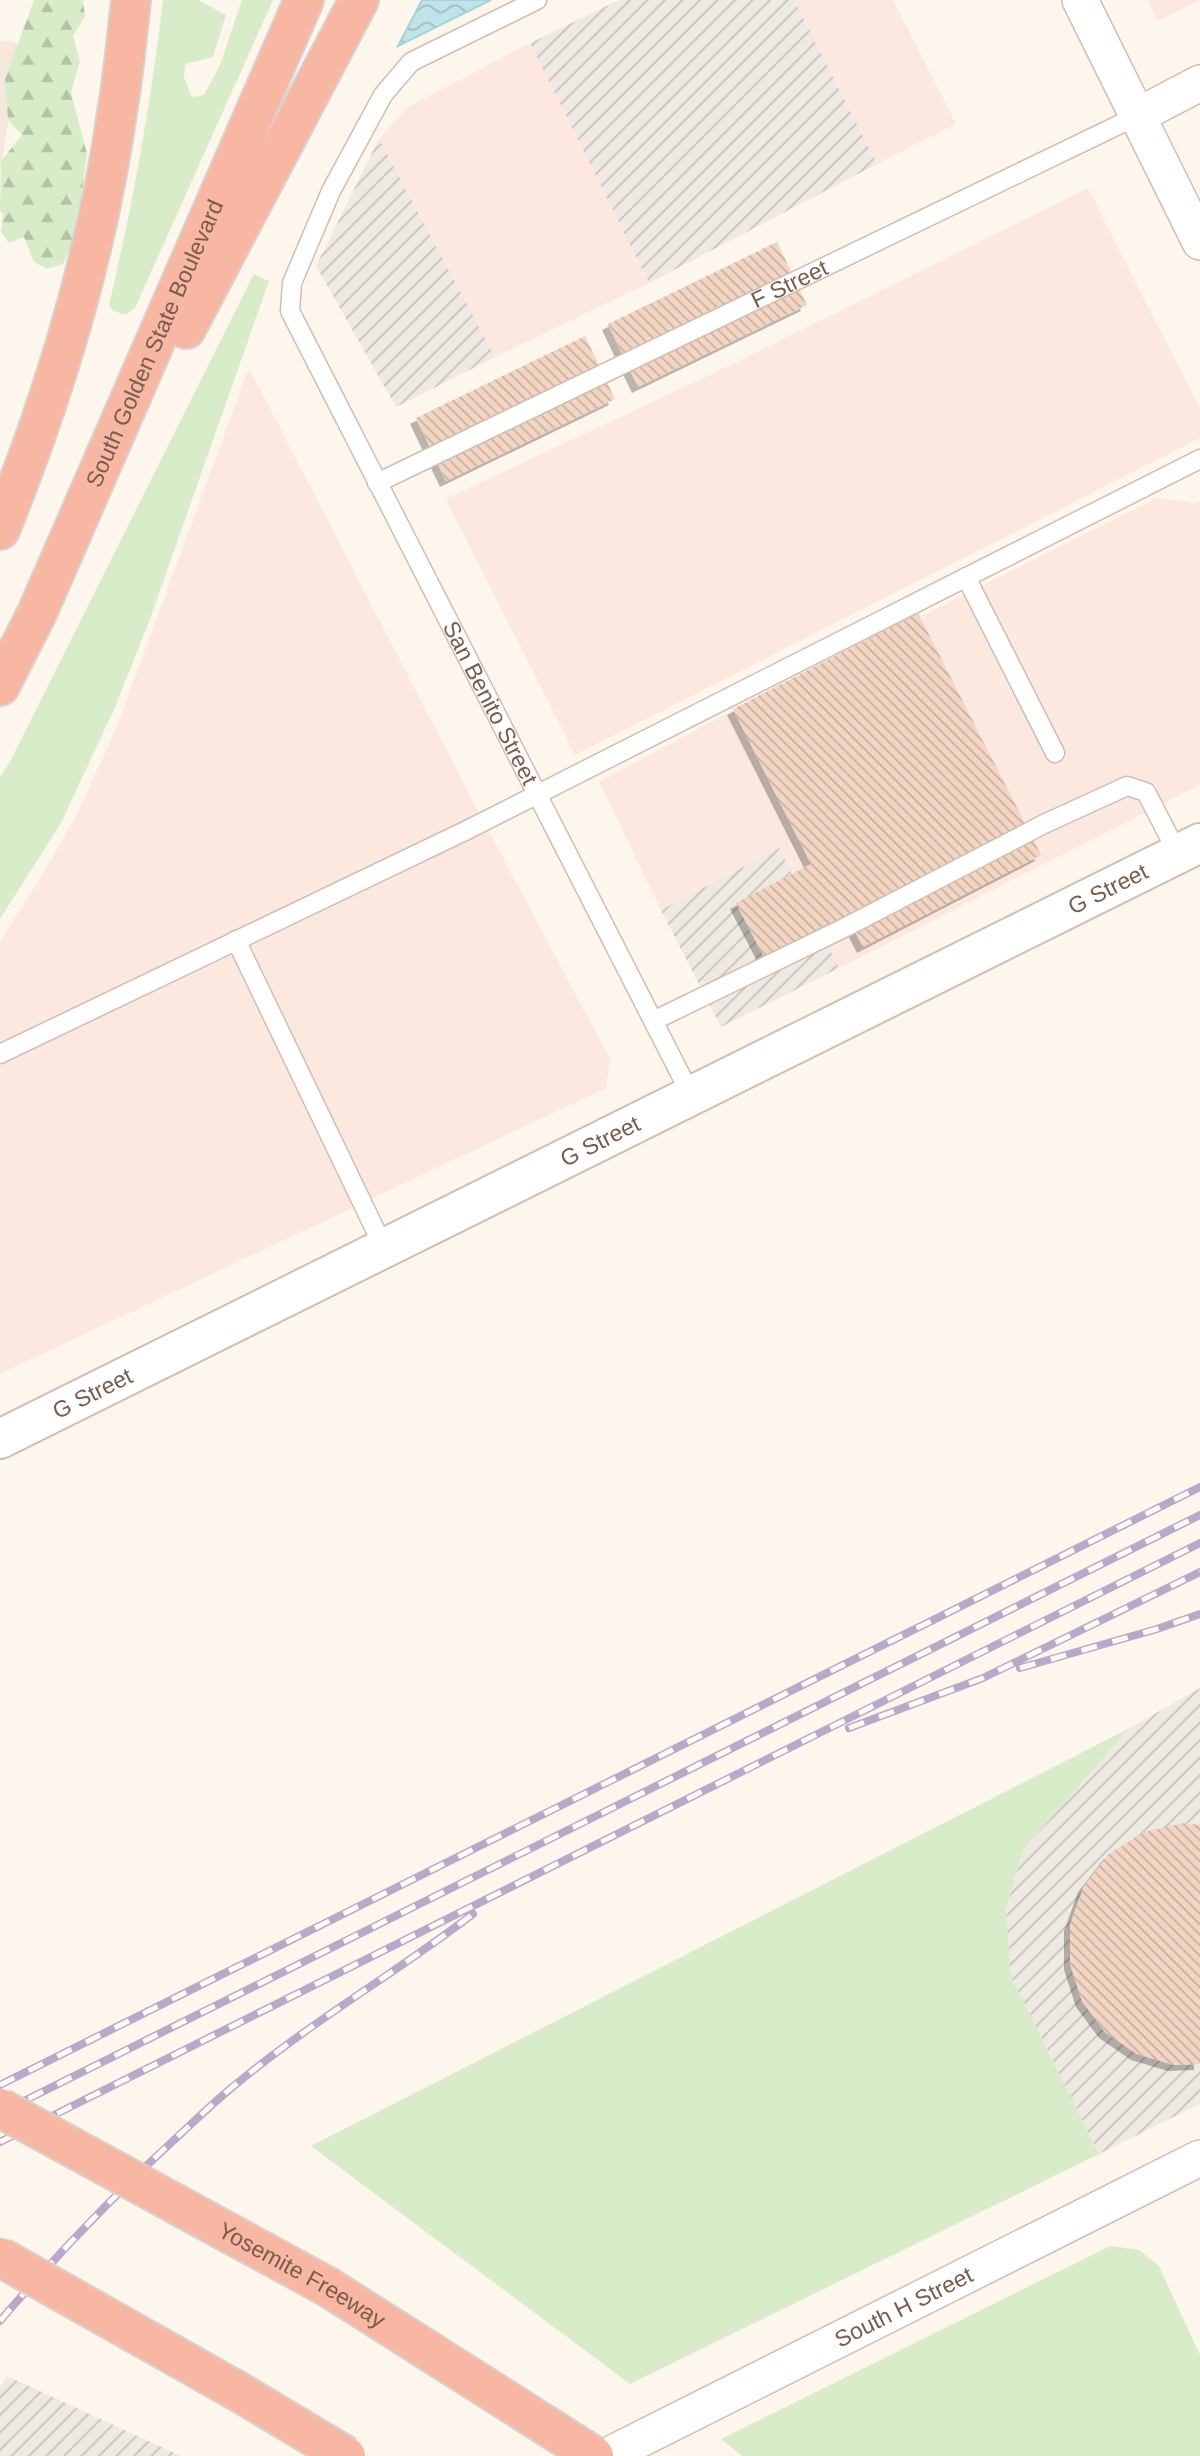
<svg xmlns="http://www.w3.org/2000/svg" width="1200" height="2456" font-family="Helvetica,sans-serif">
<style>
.residential{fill:#f5e8da}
.commercial{fill:#fde8e0}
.industrial{fill:url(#industrial-furrows)}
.grass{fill:#d8ecc9}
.forest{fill:url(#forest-firs)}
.water{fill:url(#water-waves);stroke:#a5d3da;stroke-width:2}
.building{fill:url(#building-back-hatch);filter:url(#shadow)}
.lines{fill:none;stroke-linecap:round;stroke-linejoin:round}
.service-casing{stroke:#d1beb0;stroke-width:21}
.minor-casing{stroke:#d1beb0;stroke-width:38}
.tertiary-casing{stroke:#d1beb0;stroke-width:42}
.motorway-casing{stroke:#dad1cd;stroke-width:42}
.service{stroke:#fff;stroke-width:18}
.minor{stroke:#fff;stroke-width:35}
.tertiary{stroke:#fff;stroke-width:38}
.motorway{stroke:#f7b7a3;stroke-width:38}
.rail-casing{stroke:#b9a8c9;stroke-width:8}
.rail{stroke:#fffaf3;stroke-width:5;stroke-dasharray:16;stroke-linecap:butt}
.motorway-bridge-casing{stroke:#dad1cd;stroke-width:42;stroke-linecap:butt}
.motorway-bridge{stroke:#f7b7a3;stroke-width:38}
.labels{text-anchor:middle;stroke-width:5;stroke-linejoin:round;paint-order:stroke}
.street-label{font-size:23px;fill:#7a5c4d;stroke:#fffaf3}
</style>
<defs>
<pattern id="industrial-furrows" width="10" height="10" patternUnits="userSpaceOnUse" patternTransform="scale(1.75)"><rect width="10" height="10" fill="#efe9e4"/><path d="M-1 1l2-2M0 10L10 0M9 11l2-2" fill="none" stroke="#c7c0bb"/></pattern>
<pattern id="forest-firs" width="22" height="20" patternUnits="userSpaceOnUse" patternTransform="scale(1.75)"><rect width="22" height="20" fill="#d8ecc9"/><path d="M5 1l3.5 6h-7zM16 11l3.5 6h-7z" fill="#b4c2a5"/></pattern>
<pattern id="water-waves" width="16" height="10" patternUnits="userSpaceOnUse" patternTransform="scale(1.75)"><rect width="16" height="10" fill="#bfe3e8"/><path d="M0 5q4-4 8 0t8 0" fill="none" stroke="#a0bbbe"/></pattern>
<pattern id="building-back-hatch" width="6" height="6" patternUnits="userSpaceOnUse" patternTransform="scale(1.75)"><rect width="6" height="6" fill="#f3d5c3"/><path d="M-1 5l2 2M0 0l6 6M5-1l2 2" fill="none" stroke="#cab0a1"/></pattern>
<filter id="shadow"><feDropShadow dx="-6" dy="6" stdDeviation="0" flood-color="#0004"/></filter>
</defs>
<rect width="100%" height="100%" fill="#fdf6ec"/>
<!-- residential -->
<path class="residential" d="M0 40 21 44 0 170Z"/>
<!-- commercial -->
<path class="commercial" d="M794 0H893L956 124 877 164Z
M1147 0H1200L1158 21Z
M530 43 649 283 495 357 379 139 408 107Z
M1088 188 1200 409V438L575 755 446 499 733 364Z
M249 368 479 813 610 1059 606 1088 0 1374V941L42 876 78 812 116 729Z
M1157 498 1196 503 1200 501V785L839 968 779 848 661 910 599 782 716 719Z"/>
<!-- industrial -->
<path class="industrial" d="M619 0H794L877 164 649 283 530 43Z
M379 139 495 357 396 407 316 266Z
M779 848 839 968 721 1027 661 910Z
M1200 1688V2104L1099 2154 1011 1976 1006 1909 1023 1850 1130 1728Z
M7 2376 181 2456H0V2387Z"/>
<!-- grass -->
<path class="grass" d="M163 0H198L226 15 213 57 185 64 184 78 192 97 204 95 220 65 242 0H273L135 308 126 315 113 311 109 305C133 203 151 104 163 0Z
M254 274 269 281 150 619 116 705 61 823 0 919V777L11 760Z
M1130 1728 1023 1850 1006 1909 1011 1976 1099 2154 630 2384 311 2146Z
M1110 2246 1139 2250 1159 2266 1200 2355V2456H742L721 2439Z"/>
<!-- forest -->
<path class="forest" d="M34 0H83L85 16 73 36 80 61 71 92 87 154 80 206 70 249 63 264 47 269 34 262 24 237 9 243 1 232 3 214 0 211 1 161 22 135 8 120 5 79Z"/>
<!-- water -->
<path class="water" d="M422 0H491L398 46Z"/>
<!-- building -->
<path class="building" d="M777 242 807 305 638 387 608 324Z
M585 336 615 399 446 481 416 418Z
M918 613 1041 855 863 947 847 916 765 959 736 903 811 864 733 709Z
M1184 1823 1200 1825V2064L1174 2065 1137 2054 1105 2032 1082 2001 1070 1964V1925L1084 1886 1109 1854 1144 1832Z"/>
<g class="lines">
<defs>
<g id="service">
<path id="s1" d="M537 0 411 62 383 95 331 191 292 283 290 311 691 1095"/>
<path id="s2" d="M377 483 1137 116"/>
<path d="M966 577 1055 753"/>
<path d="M236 940 384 1248"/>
<path d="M653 1021 848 926 1044 824 1127 786 1146 792 1178 854"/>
<path d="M0 1054 467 830 1200 459"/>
</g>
<g id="minor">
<path d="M1080 0 1200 242"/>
<path d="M1137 116 1200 83"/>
<path id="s3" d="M607 2456 1200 2158"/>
</g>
<g id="tertiary">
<path id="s4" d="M0 1439 1200 843"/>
</g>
<g id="motorway">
<path d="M186 329 359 0"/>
<path d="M0 530C55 394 98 251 118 106 124 71 127 35 131 0"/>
<path id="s5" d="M0 686 37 613 304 0"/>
</g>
</defs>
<!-- service casing -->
<use href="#service" class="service-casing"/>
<!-- minor casing -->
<use href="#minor" class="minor-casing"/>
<!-- tertiary casing -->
<use href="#tertiary" class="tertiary-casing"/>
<!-- motorway casing -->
<use href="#motorway" class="motorway-casing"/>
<!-- service -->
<use href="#service" class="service"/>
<!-- minor -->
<use href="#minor" class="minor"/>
<!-- tertiary -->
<use href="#tertiary" class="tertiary"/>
<!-- motorway -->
<use href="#motorway" class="motorway"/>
<defs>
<path id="rail" d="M1020 1668 1157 1629 1200 1614
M849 1728 983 1678 1200 1572
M0 2085 1200 1487
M0 2113 1200 1515
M0 2142 1200 1543
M0 2321C58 2253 122 2187 188 2127 205 2111 222 2095 240 2081 314 2020 397 1972 473 1914"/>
</defs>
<!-- rail casing -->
<use href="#rail" class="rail-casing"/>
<!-- rail -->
<use href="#rail" class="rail"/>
<defs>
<g id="motorway-bridge">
<path id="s6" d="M0 2108 328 2287 594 2456"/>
<path d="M0 2257 239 2392 346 2456"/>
</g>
</defs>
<!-- motorway-bridge casing -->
<use href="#motorway-bridge" class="motorway-bridge-casing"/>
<!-- motorway-bridge -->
<use href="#motorway-bridge" class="motorway-bridge"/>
</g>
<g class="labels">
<!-- street labels -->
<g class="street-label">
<text dy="8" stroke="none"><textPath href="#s2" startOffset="458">F Street</textPath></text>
<text dy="8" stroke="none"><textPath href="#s5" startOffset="376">South Golden State Boulevard</textPath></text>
<text dy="8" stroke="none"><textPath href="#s1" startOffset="861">San Benito Street</textPath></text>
<text dy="8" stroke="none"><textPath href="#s4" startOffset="1237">G Street</textPath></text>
<text dy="8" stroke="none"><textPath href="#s4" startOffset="670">G Street</textPath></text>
<text dy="8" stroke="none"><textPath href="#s4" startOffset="103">G Street</textPath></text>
<text dy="8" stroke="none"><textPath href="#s6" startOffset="345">Yosemite Freeway</textPath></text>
<text dy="8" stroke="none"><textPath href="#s3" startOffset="332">South H Street</textPath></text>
</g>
</g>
</svg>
